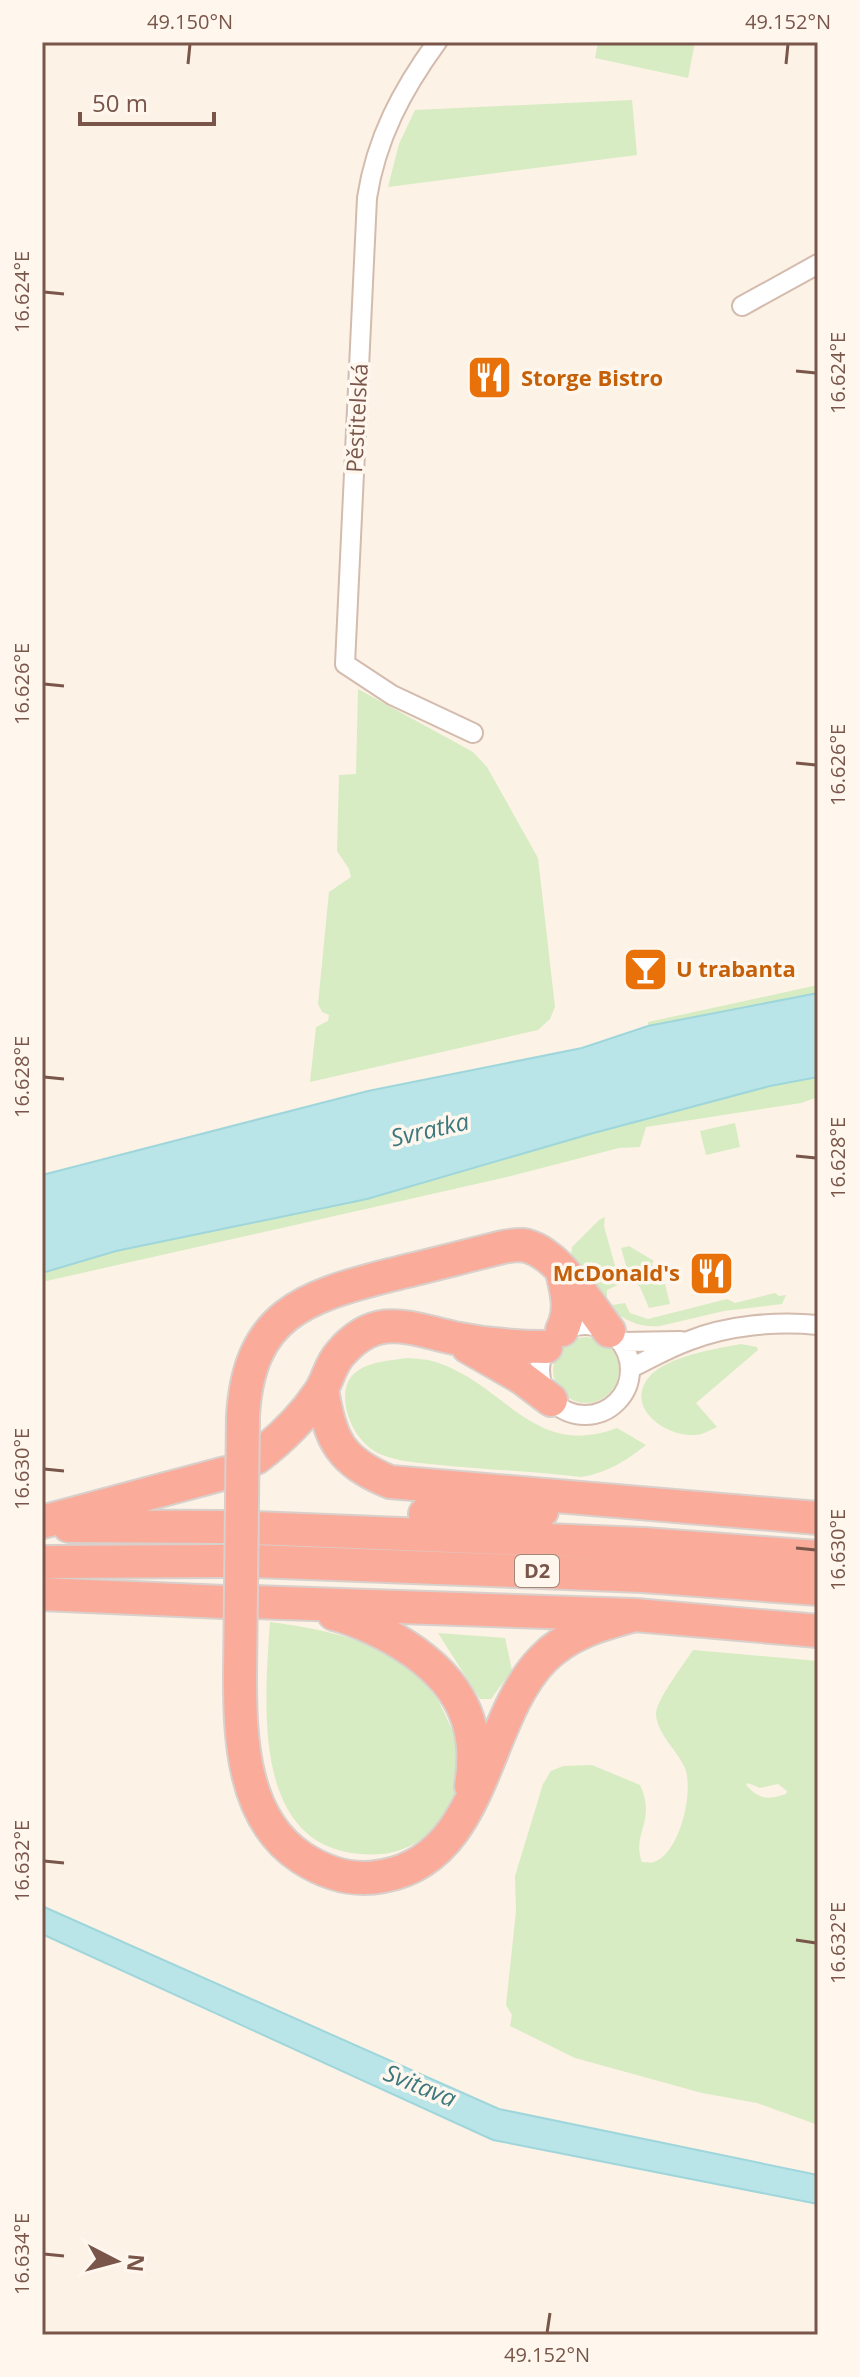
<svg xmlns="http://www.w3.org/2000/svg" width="860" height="2377" font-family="'Open Sans',sans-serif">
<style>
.green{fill:#d7ecc3;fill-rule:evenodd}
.water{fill:#b9e5e8;stroke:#9fd6db;stroke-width:2}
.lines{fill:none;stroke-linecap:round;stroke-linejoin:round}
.street-casing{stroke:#d3bbae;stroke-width:22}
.highway-casing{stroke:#d9d0cc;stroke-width:36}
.street{stroke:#fff;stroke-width:18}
.highway{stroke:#faab9a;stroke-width:32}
.highway-bridge-casing{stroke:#d9d0cc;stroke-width:36;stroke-linecap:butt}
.highway-bridge{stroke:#faab9a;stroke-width:32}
.ticks{fill:none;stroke:#795649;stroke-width:3}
.labels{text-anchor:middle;stroke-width:7;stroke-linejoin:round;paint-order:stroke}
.shield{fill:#fff7ee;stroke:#a1867a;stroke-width:2}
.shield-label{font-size:20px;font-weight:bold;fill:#795649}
.food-label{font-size:22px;font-weight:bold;fill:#c56008;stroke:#fff7ee;text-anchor:start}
.street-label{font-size:22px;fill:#795649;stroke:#fff7ee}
.water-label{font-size:24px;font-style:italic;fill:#3c787e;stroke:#fff7ee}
.neatline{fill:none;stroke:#795649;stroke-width:3}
.ticks-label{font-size:20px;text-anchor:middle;fill:#795649}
</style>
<rect width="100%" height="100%" fill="#fdf2e6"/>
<!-- green -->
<path class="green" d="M598 42H695L688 78 595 58Z
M632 100 637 155 388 187 399 144 415 110Z
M358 689 473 752 487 767 538 858 555 1007 550 1019 538 1030 310 1082 316 1027 328 1021 329 1015 322 1012 318 1004 329 892 351 877 349 869 337 851 339 775 356 774Z
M818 985V993L648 1026V1022Z
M818 1077V1097L801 1103 646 1127 640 1147 619 1148 507 1177 42 1282V1273L116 1251 367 1199 590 1134 770 1086Z
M735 1123 740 1147 706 1155 700 1131Z
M605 1217 604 1226 620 1284 607 1290V1302L612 1305 625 1303 630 1313 648 1319 727 1299 735 1303 775 1293 779 1296 786 1295 782 1304 724 1311 660 1326C614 1330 593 1287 571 1255L572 1247 599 1220Z
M629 1246 654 1261 652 1263 657 1285 665 1284 670 1304 649 1308 640 1287 630 1279 621 1248Z
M553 1370a33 33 0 1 1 66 0a33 33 0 1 1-66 0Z
M741 1344 757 1347 758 1350 696 1403 717 1427C710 1430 703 1435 694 1435 666 1437 624 1408 649 1377 667 1356 715 1349 741 1344Z
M408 1358C416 1359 425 1359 432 1361 504 1381 532 1460 617 1428L646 1445C626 1461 607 1473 581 1477 534 1471 487 1470 440 1465 420 1463 399 1462 380 1454 357 1444 341 1412 346 1388 352 1362 386 1361 408 1358Z
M270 1622C330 1630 398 1643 435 1696 441 1704 445 1715 449 1723 461 1748 465 1779 454 1805 442 1830 409 1852 382 1854 250 1863 264 1711 270 1622Z
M438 1633 505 1638 512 1670 491 1699H480Z
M693 1650 818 1661V2125L757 2103 702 2093 575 2058 510 2026 512 2015 506 2005 516 1911 515 1876 543 1784 551 1771 563 1766 592 1765 640 1785C657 1822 631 1833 642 1862 643 1862 652 1863 654 1862 680 1853 694 1792 685 1768 677 1750 657 1734 656 1714 656 1700 684 1664 693 1650ZM748 1783 760 1788 778 1784 787 1791 786 1794C768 1800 760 1800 746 1785Z"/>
<!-- water -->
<path class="water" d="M818 993V1077L770 1086 590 1134 367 1199 116 1251 42 1273V1175L368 1091 582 1048 648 1026Z
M42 1906 499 2109 818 2175V2204L493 2140 42 1934Z"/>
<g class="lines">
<defs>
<path id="street" d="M437 42C402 90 376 139 367 198L345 664 392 695 473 733
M742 306 818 264
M540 1370a45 45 0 1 1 90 0a45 45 0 1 1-90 0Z
M621 1342 681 1341
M631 1368C650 1359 668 1348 688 1341 728 1325 776 1321 818 1325"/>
<path id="highway" d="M562 1272C567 1293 572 1310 562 1330
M468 1347 522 1378 551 1400
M322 1389C330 1441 340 1461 390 1482L818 1518
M243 1416C249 1314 304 1297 390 1275 428 1266 466 1256 503 1247 509 1246 516 1245 522 1245 556 1249 589 1305 609 1331
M256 1458C281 1439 302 1419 320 1392 328 1380 330 1365 340 1354 376 1311 409 1328 454 1338 484 1344 515 1347 546 1347
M425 1514 542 1511
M42 1522 226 1473
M69 1526 225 1527
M255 1528 644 1544 818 1557
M255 1561 643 1576 818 1589
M42 1562 225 1561
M42 1594 224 1602
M254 1602 635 1615 818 1631
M334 1614C355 1619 373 1628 392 1638 452 1672 483 1716 471 1786
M240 1675C240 1738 242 1819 302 1858 327 1874 354 1882 383 1876 486 1858 482 1721 543 1659 568 1633 602 1624 635 1615"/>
</defs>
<!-- street casing -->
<use href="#street" class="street-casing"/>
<!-- highway casing -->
<use href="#highway" class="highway-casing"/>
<!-- street -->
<use href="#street" class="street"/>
<!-- highway -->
<use href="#highway" class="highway"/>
<defs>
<path id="highway-bridge" d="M240 1675 243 1416"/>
</defs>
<!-- highway-bridge casing -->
<use href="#highway-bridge" class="highway-bridge-casing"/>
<!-- highway-bridge -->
<use href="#highway-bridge" class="highway-bridge"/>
</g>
<!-- ticks -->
<path class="ticks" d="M188 64 190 44M786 64 788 44M44 292 64 294M796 371 816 373M44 684 64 686M796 763 816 765M44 1077 64 1079M796 1156 816 1158M44 1469 64 1471M796 1548 816 1550M44 1861 64 1863M796 1940 816 1943M44 2254 64 2256M547 2333 550 2313"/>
<!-- icons -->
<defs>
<symbol id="restaurant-square" viewBox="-11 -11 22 22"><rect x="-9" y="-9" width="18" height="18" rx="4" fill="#e8710a" stroke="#fff7ee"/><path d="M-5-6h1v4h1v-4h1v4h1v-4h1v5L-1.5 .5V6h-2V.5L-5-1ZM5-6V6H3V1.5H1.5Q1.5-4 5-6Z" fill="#fff"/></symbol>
<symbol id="bar-square" viewBox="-11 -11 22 22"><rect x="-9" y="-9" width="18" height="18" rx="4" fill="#e8710a" stroke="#fff7ee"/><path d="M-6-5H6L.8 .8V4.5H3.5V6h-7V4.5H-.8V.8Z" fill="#fff"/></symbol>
</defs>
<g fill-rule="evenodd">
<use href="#restaurant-square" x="464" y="352" width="51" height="51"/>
<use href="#bar-square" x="620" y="944" width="51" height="51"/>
<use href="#restaurant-square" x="686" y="1248" width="51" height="51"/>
</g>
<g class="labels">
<!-- shield labels -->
<rect class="shield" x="515" y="1555" width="44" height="32" rx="6"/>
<g class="shield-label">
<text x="537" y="1578">D2</text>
</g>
<!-- food labels -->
<g class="food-label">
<text x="521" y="386">Storge Bistro</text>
<text x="676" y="977">U trabanta</text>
<text x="680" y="1281" text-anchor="end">McDonald's</text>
</g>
<!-- street labels -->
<g class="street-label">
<text transform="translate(357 418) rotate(-87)" y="8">Pěstitelská</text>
</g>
<!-- water labels -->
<g class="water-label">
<text transform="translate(430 1130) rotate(-13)" y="8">Svratka</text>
<text transform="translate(420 2086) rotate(22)" y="8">Svitava</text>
</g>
</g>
<!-- border -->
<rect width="860" height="2377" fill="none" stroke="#fff7ee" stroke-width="88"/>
<!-- north arrow -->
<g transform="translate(116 2261) rotate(96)" stroke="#fff7ee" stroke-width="6" paint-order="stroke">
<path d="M0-6L14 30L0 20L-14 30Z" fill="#795649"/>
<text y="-12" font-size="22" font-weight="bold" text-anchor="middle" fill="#795649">N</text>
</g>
<!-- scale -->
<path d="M80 112v12h134v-12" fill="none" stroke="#795649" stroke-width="4"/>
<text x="92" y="112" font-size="24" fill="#795649" stroke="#fff7ee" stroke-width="6" paint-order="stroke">50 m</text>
<rect x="44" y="44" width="772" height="2289" class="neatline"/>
<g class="ticks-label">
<text x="190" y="29">49.150°N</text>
<text x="788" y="29">49.152°N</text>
<text transform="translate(22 292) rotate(-90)" y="7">16.624°E</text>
<text transform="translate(838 373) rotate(-90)" y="7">16.624°E</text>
<text transform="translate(22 684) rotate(-90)" y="7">16.626°E</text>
<text transform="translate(838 765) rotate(-90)" y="7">16.626°E</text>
<text transform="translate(22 1077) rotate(-90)" y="7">16.628°E</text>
<text transform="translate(838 1158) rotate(-90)" y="7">16.628°E</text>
<text transform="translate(22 1469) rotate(-90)" y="7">16.630°E</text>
<text transform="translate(838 1550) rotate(-90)" y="7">16.630°E</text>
<text transform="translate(22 1861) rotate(-90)" y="7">16.632°E</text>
<text transform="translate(838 1943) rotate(-90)" y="7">16.632°E</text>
<text transform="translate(22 2254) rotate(-90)" y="7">16.634°E</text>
<text x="547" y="2362">49.152°N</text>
</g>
</svg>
